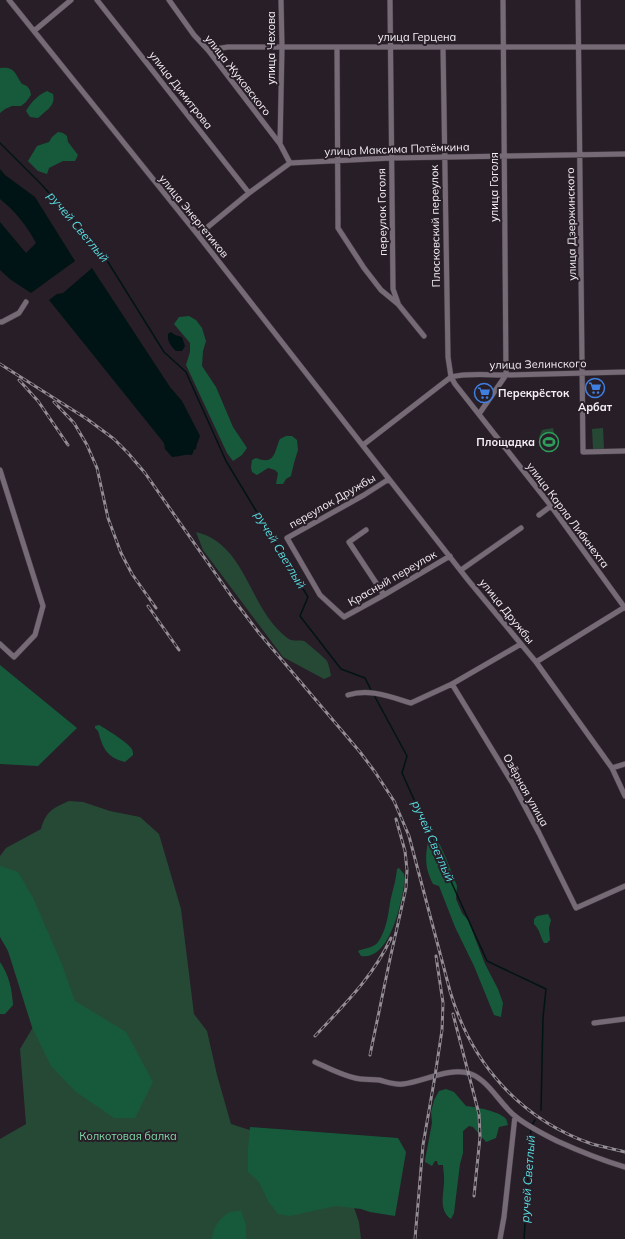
<svg xmlns="http://www.w3.org/2000/svg" width="625" height="1239" font-family="Mulish,sans-serif">
<style>
.green{fill:#264935}
.forest{fill:#175a3b}
.water{fill:#001415}
.lines{fill:none;stroke-linecap:round;stroke-linejoin:round}
.stream{stroke:#001415;stroke-width:1.5}
.street-casing{stroke:#433b43;stroke-width:6}
.street{stroke:#756a75;stroke-width:5}
.rail-casing{stroke:#948d94;stroke-width:3}
.rail{stroke:#271e27;stroke-width:1.5;stroke-dasharray:4.5;stroke-linecap:butt}
.labels{text-anchor:middle;stroke-width:4;stroke-linejoin:round;paint-order:stroke}
.street-label{font-size:11px;fill:#f6eff6;stroke:#271e27}
.poi-label{font-size:11px;font-weight:bold;fill:#f6eff6;stroke:#271e27;text-anchor:start}
.park-label{font-size:11px;fill:#80dca9;stroke:#271e27}
.water-label{font-size:12px;font-style:italic;fill:#57dde2;stroke:#271e27}
</style>
<rect width="100%" height="100%" fill="#271e27"/>
<!-- green -->
<path class="green" d="M553 428 557 448 550 451 539 437 542 430Z
M603 428 604 449H593L592 429Z
M196 532C240 542 248 594 273 624 276 628 287 639 291 640 295 641 300 640 304 641 306 642 326 659 327 661 329 665 330 671 331 676L324 679 283 657 203 550Z
M69 801 83 802 110 811 140 817 159 834 181 909 194 1014 207 1031 217 1075 231 1124 322 1153 345 1181 359 1222 361 1239H0V1139L26 1124 20 1049 42 1012 0 913V856L6 848 41 829C46 811 53 808 69 801Z"/>
<!-- forest -->
<path class="forest" d="M0 68C15 66 15 74 22 84 28 86 30 88 31 95L26 102 21 106H12L5 109 0 113Z
M47 91 53 94C56 106 46 110 38 118L30 117 26 111C31 102 38 95 47 91Z
M58 132 63 133 67 136 68 142 78 155 75 161H63L49 168 47 174 38 171 28 161 37 146 49 142 52 137Z
M189 316 196 320 202 328 206 341 203 351 202 366 216 387 233 427 247 448 242 455 233 461 227 453 186 365 190 352V343L174 324 179 317Z
M286 436H292L297 440 298 450 294 463 291 476 286 479 283 484H276L278 473 275 470 268 468 257 475 252 472 251 467 252 460 256 458C276 466 274 451 280 439Z
M0 665 77 728 38 766 0 764Z
M99 725C106 729 127 742 131 748 133 750 133 753 133 755L125 762C106 757 103 748 98 731L95 728V726Z
M435 838 440 845 446 858 457 886 456 899 462 913 468 920 485 964 498 989 503 1003 501 1017 494 1015 474 966 455 927 439 886 433 884C425 868 425 859 428 841Z
M0 866 18 872 33 898 61 962 75 1001 126 1032 153 1082 135 1118H114L76 1092 51 1066 32 1027 8 951 0 937Z
M399 868 404 874 405 879C402 900 391 961 361 956L358 951C364 948 374 948 378 942 386 931 388 916 390 903 392 892 396 881 397 869Z
M548 914 551 920 549 928 550 940 547 943H544C540 936 540 930 534 924V919L537 916Z
M0 962C9 975 12 989 13 1005L5 1014H0Z
M446 1089 454 1092 466 1106C475 1107 500 1111 506 1119 507 1120 507 1123 508 1125L499 1127 496 1138 486 1142 473 1127 469 1126 463 1131V1153L460 1164 454 1213 451 1219C437 1209 445 1192 444 1177 444 1173 443 1169 443 1165H438L437 1161H435L432 1166 425 1162V1160L432 1123 431 1112 434 1100 439 1091Z
M250 1127 398 1138 406 1152 395 1216 370 1212 361 1209 336 1206 290 1216 278 1214 268 1201 259 1182 248 1172V1150Z
M241 1211 246 1224V1239H212C212 1229 220 1218 228 1213 232 1211 237 1211 241 1211Z"/>
<!-- water -->
<path class="water" d="M0 169 5 175 35 197 75 261 31 293 11 280 0 270V222L26 253 36 243C27 226 15 211 0 199Z
M92 268 170 387 182 401 200 436 197 444 196 449 194 450 192 455C183 454 180 457 172 457L165 449 164 443 49 300 57 294 63 293Z
M171 332 175 335 182 337 185 346 182 351H176C171 346 167 341 168 334Z"/>
<g class="lines">
<!-- stream -->
<path class="stream" d="M0 143 42 185 103 254 164 352 186 372 226 461 308 597 300 616 341 669 365 678 372 692
M374 695 407 756 402 773 487 961 546 989 543 1018 541 1110
M532 1125 535 1120
M524 1239 531 1129"/>
<defs>
<path id="street" d="M9 0 198 235 468 580 536 662 612 768 625 796
M97 0 249 193
M169 0 194 35 208 50 280 144 290 163
M390 0 393 289 398 303
M578 0 583 452 625 451
M34 31 71 0
M337 47 338 228 364 268 381 290 398 304 424 336
M443 47 448 357 451 377 455 384 551 506 625 608
M208 50 228 47H625
M280 144 282 47 281 0
M290 163 391 158 625 154
M198 235 249 193 290 163
M0 322H2L19 313 26 302
M479 414 506 375 503 0
M363 445 451 377C468 373 485 375 503 375 543 374 584 373 625 372
M0 470 43 606 35 635 14 657 0 644
M389 479 364 495 287 538 320 595 344 617 384 595 450 556
M539 515 551 506
M366 530 349 542 384 595
M461 570 521 528
M536 662 625 607
M452 684 513 784 539 833 576 908 625 886
M348 695C369 688 391 697 411 703L452 684 521 644
M612 768 625 764
M594 1023 625 1019
M315 1062C328 1068 341 1075 355 1078 362 1080 371 1079 379 1080 387 1082 394 1085 403 1084 423 1082 451 1066 471 1074 489 1081 500 1104 515 1116 527 1126 543 1134 557 1141 579 1151 601 1160 625 1167
M500 1239 504 1217 515 1116"/>
</defs>
<!-- street casing -->
<use href="#street" class="street-casing"/>
<!-- street -->
<use href="#street" class="street"/>
<defs>
<path id="rail" d="M0 364 87 419 114 439 128 453 145 473 234 600 259 633 360 752 375 772 394 801 409 836 450 991C471 1063 520 1119 592 1144 603 1147 614 1149 625 1152
M19 380 38 401 68 445
M54 402 74 423 87 445 97 468 108 518 121 553 132 574 156 608
M148 606 179 650
M453 1014 479 1114 480 1137 474 1196
M315 1036C344 1005 373 977 391 938
M370 1055 390 959 406 888 407 870 405 851 396 819
M415 1239 423 1145 435 1076 442 1030 443 1003 436 956"/>
</defs>
<!-- rail casing -->
<use href="#rail" class="rail-casing"/>
<!-- rail -->
<use href="#rail" class="rail"/>
</g>
<!-- icons -->
<defs>
<symbol id="supermarket-ring" viewBox="-11 -11 22 22"><circle r="9.5" fill="#271e27" stroke="#3f7fe0" stroke-width="1.5"/><path d="M-6-5.5h2.5l.6 2H6L4.5 2H-2.5L-4.4-4H-6ZM-1.5 3.2a1.3 1.3 0 1 0 .1 0ZM3 3.2a1.3 1.3 0 1 0 .1 0Z" fill="#3f7fe0"/></symbol>
<symbol id="stadium-ring" viewBox="-11 -11 22 22"><circle r="9.5" fill="#271e27" stroke="#2e9e5b" stroke-width="1.5"/><path d="M0-5a6.5 5 0 1 0 0 10a6.5 5 0 1 0 0-10ZM-3.5-1.8h7v3.6h-7Z" fill="#2e9e5b"/></symbol>
</defs>
<g fill-rule="evenodd">
<use href="#supermarket-ring" x="584" y="377" width="22" height="22"/>
<use href="#supermarket-ring" x="473" y="382" width="22" height="22"/>
<use href="#stadium-ring" x="538" y="431" width="22" height="22"/>
</g>
<g class="labels">
<!-- street labels -->
<g class="street-label">
<text x="417" y="41">улица Герцена</text>
<text transform="translate(271 48) rotate(-90)" y="4">улица Чехова</text>
<text transform="translate(238 75) rotate(52)" y="4">улица Жуковского</text>
<text transform="translate(181 90) rotate(52)" y="4">улица Димитрова</text>
<text transform="translate(397 149) rotate(-2)" y="4">улица Максима Потёмкина</text>
<text transform="translate(494 187) rotate(-90)" y="4">улица Гоголя</text>
<text transform="translate(382 212) rotate(-91)" y="4">переулок Гоголя</text>
<text transform="translate(194 216) rotate(51)" y="4">улица Энергетиков</text>
<text transform="translate(571 224) rotate(-91)" y="4">улица Дзержинского</text>
<text transform="translate(435 226) rotate(-91)" y="4">Плосковский переулок</text>
<text transform="translate(538 364) rotate(-1)" y="4">улица Зелинского</text>
<text transform="translate(332 501) rotate(-30)" y="4">переулок Дружбы</text>
<text transform="translate(568 515) rotate(53)" y="4">улица Карла Либкнехта</text>
<text transform="translate(392 578) rotate(-30)" y="4">Красный переулок</text>
<text transform="translate(507 611) rotate(51)" y="4">улица Дружбы</text>
<text transform="translate(526 790) rotate(61)" y="4">Озёрная улица</text>
</g>
<!-- poi labels -->
<g class="poi-label">
<text x="498" y="397">Перекрёсток</text>
<text x="595" y="411" text-anchor="middle">Арбат</text>
<text x="535" y="446" text-anchor="end">Площадка</text>
</g>
<!-- park labels -->
<g class="park-label">
<text x="128" y="1140">Колкотовая балка</text>
</g>
<!-- water labels -->
<g class="water-label">
<text transform="translate(78 227) rotate(50)" y="4">ручей Светлый</text>
<text transform="translate(280 550) rotate(59)" y="4">ручей Светлый</text>
<text transform="translate(433 841) rotate(66)" y="4">ручей Светлый</text>
<text transform="translate(528 1179) rotate(-86)" y="4">ручей Светлый</text>
</g>
</g>
</svg>
